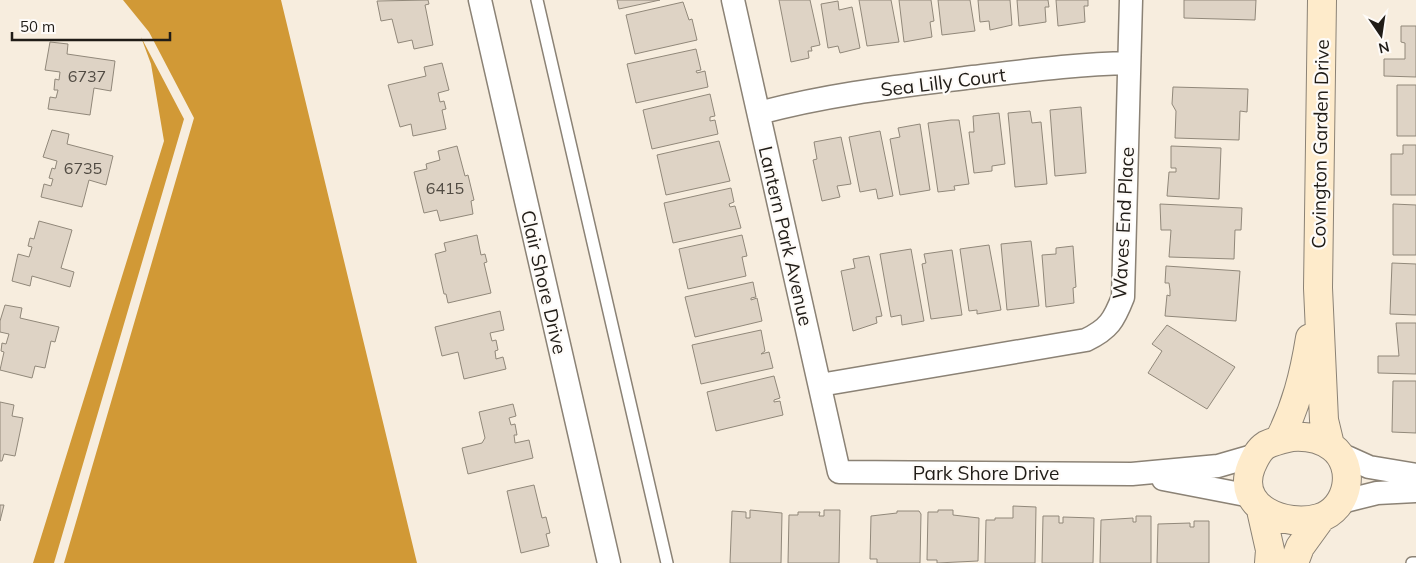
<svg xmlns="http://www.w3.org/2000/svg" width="1416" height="563" font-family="Mulish,sans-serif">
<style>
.water{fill:#d19936}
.building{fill:#ded3c5;stroke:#91887a}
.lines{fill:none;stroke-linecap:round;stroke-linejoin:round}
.lane-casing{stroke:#8b8275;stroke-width:14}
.street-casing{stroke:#8b8275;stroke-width:25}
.secondary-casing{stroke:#8b8275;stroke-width:30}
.lane{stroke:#fff;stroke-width:11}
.street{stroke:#fff;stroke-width:22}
.secondary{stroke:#feebcb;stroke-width:28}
.labels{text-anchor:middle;stroke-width:4.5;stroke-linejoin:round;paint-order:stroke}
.number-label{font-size:16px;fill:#504a42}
.street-label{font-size:19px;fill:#201c17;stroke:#fefbf8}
</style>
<rect width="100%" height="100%" fill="#f7edde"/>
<!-- water -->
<path class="water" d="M123 0H281L417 563H64L194 118 149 32Z
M141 37 184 119 54 563H33L164 141 151 64Z"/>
<!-- building -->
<path class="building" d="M428 0 429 4 425 5 433 45 414 49 412 40 398 43 392 19 381 21 377 1Z
M617 0H660L619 9Z
M779 0H810L820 45 811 47 812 51H808L809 58 791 62Z
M859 0H891L899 42 867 46Z
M899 0H931L934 21 930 22 932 37 904 42Z
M938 0H970L975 31 942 35Z
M978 0H1010L1012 25 990 30 989 21 980 22Z
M1017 0H1048L1049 7H1045L1046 22 1019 26Z
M1056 0H1088V6H1084L1085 22 1058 26Z
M1184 0H1256L1255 20 1184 18Z
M838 1 839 10 852 7 860 48 840 53 838 46 828 48 821 4Z
M683 2 689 20 692 19 697 40 635 54 626 15Z
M1401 26H1416V77L1384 76V59H1405V43L1401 42Z
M50 42 68 44 67 54 115 61 111 91 94 88 90 115 48 109 50 97 56 98 58 90H54L55 79 59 80 60 72 45 70Z
M696 49 701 70 696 71 697 73 705 71 708 87 636 103 627 64Z
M442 63 449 90 438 93 440 102 444 101 446 109 442 110 446 129 413 136 411 124 400 127 388 85 426 76 424 67Z
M1397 85H1416V136H1397Z
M1173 87 1248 89 1247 112 1240 111 1239 140 1175 138 1176 111 1172 104Z
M710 94 715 116 710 117V121L715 120 718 134 652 149 643 110Z
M1081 107 1086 173 1055 176 1050 110Z
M1030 111 1032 123 1041 122 1047 184 1015 187 1008 113Z
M999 113 1005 164 992 166V171L974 173 969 132H974L973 116Z
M951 120H959L969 184 954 186 955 190 938 192 928 123Z
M920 124 930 190 900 195 890 139 900 137 898 128Z
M52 130 69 134 67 144 113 156 106 185 89 180 82 207 41 197 44 184 51 186 53 179 49 178 52 168 55 169 57 161 43 157Z
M880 131 893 196 878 199 876 189 860 192 849 137Z
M841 137 851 184 837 186 840 197 822 201 813 160 817 159 814 142Z
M719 141 730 181 666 195 657 155Z
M1403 145H1416V195H1391V154H1403Z
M457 146 465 176 468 175 474 200 471 201 473 214 440 221 437 210 424 213 414 172 427 169 426 164 440 160 438 151Z
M1171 146 1221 148 1219 199 1167 196 1169 172H1176V168H1171Z
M731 188 734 202 729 204 730 207 735 206 741 228 673 243 664 203Z
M1160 204 1242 208 1241 230H1235L1234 259 1169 257 1171 230H1161Z
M1393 204 1416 205V255H1393Z
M39 221 72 230 61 268 74 272 70 287 32 276 30 286 12 281 18 254 29 257 32 247 28 246 30 238 34 239Z
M477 235 481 255 485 254 487 262 484 263 491 293 448 303 446 294H444L435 254 446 251 444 243Z
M742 235 747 256 742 257 746 276 688 289 679 249Z
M1031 241 1039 306 1007 310 1001 244Z
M989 245 1001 310 977 314V310L969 311 960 249Z
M1073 246 1076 287 1073 288 1074 303 1046 307 1042 255 1056 254V248Z
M911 249 924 321 902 325 901 315 891 317 880 254Z
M952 250 962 315 931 319 922 264 926 263 924 254Z
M869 256 882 316 876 317 877 323 853 331 841 271 855 268 853 259Z
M1392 263 1416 264V315L1390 314Z
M1166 266 1240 271 1236 321 1165 316 1167 295 1170 296V290L1169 283H1165Z
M753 282 756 297 751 298V300L757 298 762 321 695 337 685 297Z
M5 305 22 308 20 318 59 327 55 342 51 341 45 368 35 366 32 378 0 370 4 352 1 351 2 343 6 344 9 334 0 332V321Z
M500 311 504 330 490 333 492 341 496 340 498 350 495 351 496 359 503 357 506 369 464 379 458 352 442 356 435 327Z
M1396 323H1416V374L1378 373V356H1399Z
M1167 325 1235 367 1207 409 1148 373 1162 351 1152 344Z
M761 330 765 351 761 354 769 352 773 368 701 384 692 345Z
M774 376 780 398 774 400V402L780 401 783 415 716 431 707 392Z
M1393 381H1416V433L1392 432Z
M0 402 14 405 12 416 23 418 15 456 4 454 2 461H0Z
M513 404 516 416 509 418 511 425 515 424 517 435H514L515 443 529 440 533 458 468 474 462 448 482 443 485 438 479 412Z
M534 485 542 518 546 517 550 533 546 534 549 546 521 553 507 491Z
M0 505H4L0 521Z
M1013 506 1036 507 1035 563H985L986 520H995V518H1013Z
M750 510 782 513 781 563H730L732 511 746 512V518H750Z
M824 510H840L839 563H788L789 515H798V512H820L819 516H824Z
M938 510H953V515L979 518 978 561 937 563V560H927L928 512H938Z
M897 511H919L921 514 920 563H877V559H870L871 516 897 513Z
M1043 516H1059V523H1063V517L1094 518 1093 563H1042Z
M1136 516H1151V563H1100L1101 520 1133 518V522H1136Z
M1194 521H1209V563H1157L1158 524 1190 523V527H1194Z"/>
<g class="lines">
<defs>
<path id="lane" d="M537 0 667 563
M1412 563H1416"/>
<path id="street" d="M480 0 609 563
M733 0 839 472 1132 474 1218 466 1256 455
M759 113C828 94 902 86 973 77 1025 71 1077 64 1129 63
M820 385 1086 340C1109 329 1114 320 1123 297L1131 0
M1341 457 1349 458 1369 467 1416 475
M1163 479 1251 496
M1341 502 1377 493 1416 491"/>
<path id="secondary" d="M1322 0 1318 288 1324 420 1330 445
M1292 437C1306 436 1320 438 1332 447 1357 466 1349 509 1319 518 1286 528 1235 508 1251 467 1255 458 1258 450 1266 445 1274 441 1284 439 1292 437Z
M1279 440C1296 407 1304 375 1310 338
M1261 510 1270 550 1269 563
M1294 563 1300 547 1321 518"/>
</defs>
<!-- lane casing -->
<use href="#lane" class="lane-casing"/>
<!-- street casing -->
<use href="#street" class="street-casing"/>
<!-- secondary casing -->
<use href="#secondary" class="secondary-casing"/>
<!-- lane -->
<use href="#lane" class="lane"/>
<!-- street -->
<use href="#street" class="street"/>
<!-- secondary -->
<use href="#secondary" class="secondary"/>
</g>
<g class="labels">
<!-- number labels -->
<g class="number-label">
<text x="87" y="82">6737</text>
<text x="83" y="174">6735</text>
<text x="445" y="194">6415</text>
</g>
<!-- street labels -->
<g class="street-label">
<text transform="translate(943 82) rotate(-7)" y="7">Sea Lilly Court</text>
<text transform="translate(1320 144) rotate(-89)" y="7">Covington Garden Drive</text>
<text transform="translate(1123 223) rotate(-87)" y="7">Waves End Place</text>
<text transform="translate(786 236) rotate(77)" y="7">Lantern Park Avenue</text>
<text transform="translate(544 282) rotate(77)" y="7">Clair Shore Drive</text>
<text x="986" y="480">Park Shore Drive</text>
</g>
</g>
<!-- north arrow -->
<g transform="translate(1381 35) rotate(167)" stroke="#fefbf8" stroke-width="4" paint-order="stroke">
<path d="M0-4L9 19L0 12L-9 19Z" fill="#201c17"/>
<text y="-8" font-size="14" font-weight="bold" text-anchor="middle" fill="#201c17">N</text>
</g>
<!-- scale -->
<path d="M12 32v8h158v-8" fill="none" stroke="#201c17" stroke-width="2.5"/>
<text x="20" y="32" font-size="15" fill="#201c17" stroke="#fefbf8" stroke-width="4" paint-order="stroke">50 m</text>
</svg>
